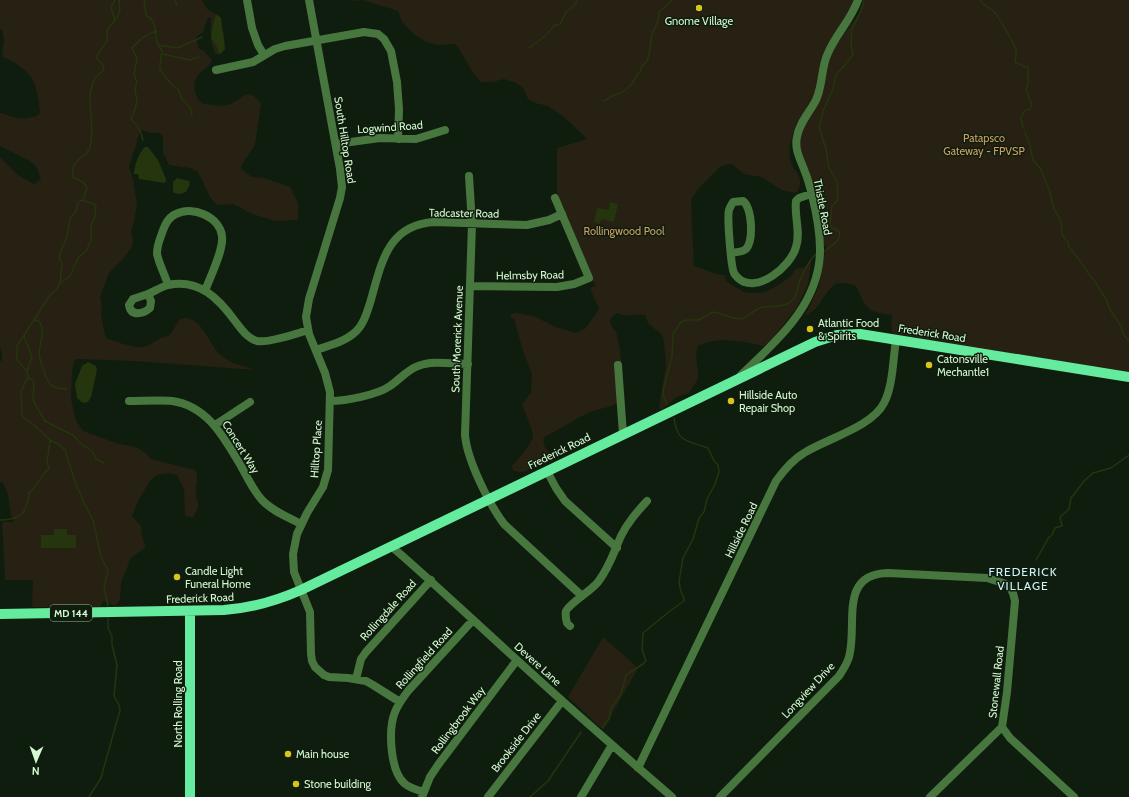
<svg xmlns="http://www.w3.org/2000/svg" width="1129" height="797" font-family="Cabin,sans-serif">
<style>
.green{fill:#262112}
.water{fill:#25350e}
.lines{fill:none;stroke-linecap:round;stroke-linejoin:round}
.stream{stroke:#25350e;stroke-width:1.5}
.minor{stroke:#48763f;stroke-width:8}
.major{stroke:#64eb9d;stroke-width:10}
.poi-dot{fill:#d9c41b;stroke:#0f1d0e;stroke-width:1.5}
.labels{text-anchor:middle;stroke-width:3;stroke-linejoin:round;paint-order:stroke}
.shield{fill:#0f1d0e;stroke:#99b796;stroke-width:1}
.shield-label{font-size:10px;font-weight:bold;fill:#d4f9d0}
.poi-label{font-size:11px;fill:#d4f9d0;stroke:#0f1d0e;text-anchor:start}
.street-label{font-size:11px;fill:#d4f9d0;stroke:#0f1d0e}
.park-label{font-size:11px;fill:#cf9f66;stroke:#0f1d0e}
.neighbourhood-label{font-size:12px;letter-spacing:1px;fill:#d1f3f9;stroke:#0f1d0e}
</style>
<rect width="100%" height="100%" fill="#0f1d0e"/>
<!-- green -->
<path class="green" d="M0 0H202L208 10 218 15 224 35 225 43 223 52 220 54H215L211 41V18L208 17 203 32 196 37 199 49 203 50 212 60C209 67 204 69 199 74 191 83 194 97 203 104 210 104 221 107 228 105 242 100 248 84 261 104L255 145 241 166 242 170 252 177 264 178 290 187 298 203V220L275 221 252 214 233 204 220 205 216 204 210 197 198 172 190 168 169 165 163 153V137L160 133H151L142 130 139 134 136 145 129 167 133 179 137 204 134 223 131 230 133 242 132 246 125 257 109 273 100 297 102 305 101 314 105 335 107 339C117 341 127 346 137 347 146 348 152 343 159 339 162 337 165 337 168 336 175 332 177 316 187 318 204 321 209 345 221 355 230 363 243 366 255 370L135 361 76 359 74 362 72 370 71 399 76 420 83 431 119 444 136 447 146 453 151 459 195 470C200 477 195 485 196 493 196 498 198 501 198 506 197 511 195 515 192 518L185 516 184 489 177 475C168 472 155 473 150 481L139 499 132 516 141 526 142 536 146 547 131 558 121 583 120 600 115 606 103 601 100 608 32 607 33 580H5L2 522H13L14 520 11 516 8 494 2 481 0 483V361H2V353L0 348V157L18 175 34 184 41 179 36 166 28 160 0 146V113C5 113 8 116 12 117 19 119 35 119 40 113 37 81 33 71 3 57L2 53 4 40 2 30 0 29Z
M349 0H862L853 19 839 41 858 15 864 0H1129V372L918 339 917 337 893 334 891 330 892 315C867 312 867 310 856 286 829 276 830 293 815 309 812 311 808 314 805 316L819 286 826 247V245L822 248 798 144 802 128 796 127C792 135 788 149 790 158 793 174 805 173 798 191L795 193 790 192 782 190 761 177 744 174 732 164 724 165 720 167 698 189 691 200 694 266 720 275H724L727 282 744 292 752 293 766 292 781 283 791 276 796 269 805 267 812 257 808 285 796 309 770 342 763 346C744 341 716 336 698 346L696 355 698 371V379L689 393 677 397 661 410 659 407 666 366 664 341 661 334 648 323 645 315C636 314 625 318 618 313 614 315 610 318 610 322 611 327 616 330 617 335 620 346 626 389 621 398 617 406 608 407 600 409 580 414 564 428 546 436L543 439 545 448 552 454 554 457C548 461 542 462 536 466 528 470 522 475 513 470L512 466 525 451 533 438 532 430 522 405 531 392 532 374 523 351 514 319 510 318 512 314 516 313 534 316 553 326 576 333 585 329 599 309 590 288 594 286 596 287 557 192V148L587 139 563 116 548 106 535 103 528 99 523 88 516 83 504 79 493 82H481C468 70 466 56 455 44L438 45 426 42 414 34 402 22 398 11 362 0 354 1Z
M603 637 638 668 603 730 568 697Z"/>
<!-- water -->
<path class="water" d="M216 15 219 16 221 18 225 49 219 55 217 47 211 38 214 20Z
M145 147H148L158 160 166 179 165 183 139 179 138 174H134C134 166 139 152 145 147Z
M177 178 189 181 190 184 186 192 180 194 174 193 173 190V182Z
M610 202 618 204 614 222 601 219 600 224 594 222 597 208 609 210Z
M88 362 96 366 97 370 91 397 88 402 83 403 77 398 75 384 82 366Z
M54 529H67V535H76V548H41V535H54Z"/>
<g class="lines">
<!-- stream -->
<path class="stream" d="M144 0 146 15C157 21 155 32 157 42 158 45 161 48 162 51L160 64V70L172 85 178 89 182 99 190 107 192 115
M175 0 177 6
M980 0C986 8 988 6 994 12 998 15 1015 45 1016 50 1017 55 1015 58 1015 62L1028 68V84L1026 90 1032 105 1030 109 1024 111 1021 118 1023 127
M115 21 111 7 115 0
M158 45 177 48 202 37
M529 48 544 37 555 25 560 24 566 12 575 5 577 0
M163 54 190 60 199 57
M604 101 614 95 621 93 625 90 631 85 637 75 641 70 642 66 647 61 649 55 652 34 658 21 659 12 672 0
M1025 132 1030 146 1033 160 1040 168 1049 189 1054 209 1059 217 1061 221 1062 235 1068 242 1069 247 1084 266 1088 273 1096 283 1107 301 1110 310 1121 326 1123 334 1129 341
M143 140C141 131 138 125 131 119L134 112 137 102 135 89 137 82 134 75 137 58 132 48C139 41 146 33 157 31
M824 252C830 246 843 240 839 231L832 228 830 225 832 206 838 200 837 182 829 168 826 149 819 127 824 109 833 89 836 75 853 55 851 43 852 29 861 11 864 0
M60 283 70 276 78 258 86 251 91 241V226L95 217 96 206 94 204 82 200
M34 319 40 322C45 333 40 342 39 353 39 358 47 382 51 385 54 389 61 388 66 389
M24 336 32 357 27 371 28 377 33 381 34 384 33 399 34 402 45 421 58 428 73 435 80 443 93 452 96 459 104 463
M27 371 17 360V346L50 295 57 289 60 283 62 263 59 258 60 253 67 237 70 218 76 211 78 203 84 198 85 194 87 188 84 183 73 177C70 156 86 161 90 147 96 126 85 103 93 82 95 76 102 74 104 68 104 63 98 62 96 57L107 41V30L118 16 120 9 119 0
M28 377 21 391 22 415 25 419 34 425 50 440 60 445 65 450 74 479 84 503 93 520 101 557 108 570 104 587 108 606
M667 404 663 395V390L672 357 673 334 681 322 686 320H699L713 312C722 313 730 318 739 319 747 319 751 312 758 309 769 303 786 311 795 297 798 292 798 285 800 280 803 273 811 258 816 254
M0 520C21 520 27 513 29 493 37 486 41 476 49 468L47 463 50 440
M1036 560 1049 537 1052 535 1055 528 1062 526 1060 517 1069 509 1071 498 1085 480 1093 473 1111 468 1129 455
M603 727 609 719 611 708 621 694 626 675 643 664 646 661 642 649 643 633 670 611 684 601V598L681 592 679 582 683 558 693 539 699 518 704 512 707 499 715 484 719 472 718 465 714 461 708 448C687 440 678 444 674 418
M89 797 101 778 120 710 119 705 114 696 117 665 112 645V636L108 628V618
M530 797 548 781 581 732"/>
<!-- minor -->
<path class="minor" d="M247 0 252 28 258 45 264 55
M309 0 340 169 342 187 340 198 309 299 306 317 309 334 325 373 330 392 328 470 323 487 307 513 297 534 293 554 294 572 310 612 311 654 312 661 315 667 324 675 329 677 348 678 366 681 373 685 400 702
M216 70 253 62 275 49 285 46 364 32 378 34 384 39 391 51 397 82 399 109 398 139
M336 144 380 138 416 139 445 130
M469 176 472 224 465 435C467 460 489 504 504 524L582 596
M731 253C736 252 743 252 746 249 754 240 752 208 743 201L733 202C732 204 730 207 729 210 727 217 731 267 734 273 734 274 737 277 738 278 757 295 791 266 796 247 801 232 794 217 796 201L799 198 811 194
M168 285C165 275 159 264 157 254 157 247 159 241 161 236 164 227 167 218 176 214 192 205 220 217 222 236 224 250 210 277 205 291
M470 286 557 287 574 284 589 278 555 198
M148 294 133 299 129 305C131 317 143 314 150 308L151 301 148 294C155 291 161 287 168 285 199 278 219 299 235 321 241 329 247 338 257 341 269 343 296 334 308 330
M316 350C330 345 349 341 359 328 365 321 367 312 370 303 381 266 386 225 434 222L527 225 549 220 562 214
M618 365 623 434
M740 376C772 345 812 312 819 264 822 244 817 215 812 195 810 187 808 179 805 172 801 160 794 150 797 137 799 123 810 112 816 100 823 85 821 67 828 53 836 34 851 20 858 0
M129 401C143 401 158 400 172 401 208 406 224 438 241 466 247 477 253 490 262 500 272 511 288 517 301 524
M330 401C346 401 377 395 390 386 399 380 407 370 418 366 433 360 452 364 468 364
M215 425 250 402
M547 471 556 488 565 501 617 548
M391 546C434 583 475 622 517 660 568 707 620 752 672 797
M570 626 567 623C566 619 565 615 566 611 570 603 591 591 598 582 609 568 614 552 621 536 628 522 637 512 647 501
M356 679 361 659 366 652 431 580
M638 768 776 481C784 470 792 460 804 453 826 439 872 427 884 403 893 386 893 359 896 340
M424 792C417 790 409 788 404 783 390 770 388 729 395 712 398 704 403 698 408 691L473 620
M422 797 430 777 438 765 517 660
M488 797 562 701
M581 797 612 745
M720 797 839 676C843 670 847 664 849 657 858 625 838 574 888 573L987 578 1006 584 1010 588 1013 593 1015 601 1007 692 1002 727 1010 738 1074 797
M930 797 1002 727"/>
<!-- major -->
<path class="major" d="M190 611V797
M0 614 224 610C252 608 276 601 301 590L815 342 837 335 860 334 1129 377"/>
</g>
<!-- markers -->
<g class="poi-dot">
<circle cx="699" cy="8" r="4"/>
<circle cx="810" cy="329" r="4"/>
<circle cx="929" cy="365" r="4"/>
<circle cx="731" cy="401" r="4"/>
<circle cx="177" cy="577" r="4"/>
<circle cx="288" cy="754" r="4"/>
<circle cx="296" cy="784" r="4"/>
</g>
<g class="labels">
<!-- shield labels -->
<rect class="shield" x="50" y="605" width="42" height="16" rx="3"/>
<g class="shield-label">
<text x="71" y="617">MD 144</text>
</g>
<!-- poi labels -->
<g class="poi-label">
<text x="699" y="25" text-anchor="middle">Gnome Village</text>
<text x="818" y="327">Atlantic Food<tspan x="818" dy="13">&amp; Spirits</tspan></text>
<text x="937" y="363">Catonsville<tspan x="937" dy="13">Mechantle1</tspan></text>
<text x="739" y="399">Hillside Auto<tspan x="739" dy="13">Repair Shop</tspan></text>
<text x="185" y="575">Candle Light<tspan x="185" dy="13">Funeral Home</tspan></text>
<text x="296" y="758">Main house</text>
<text x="304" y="788">Stone building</text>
</g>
<!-- street labels -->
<g class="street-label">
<text transform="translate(390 127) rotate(-4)" y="4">Logwind Road</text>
<text transform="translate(345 140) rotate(81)" y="4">South Hilltop Road</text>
<text transform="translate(823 207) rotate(79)" y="4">Thistle Road</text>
<text transform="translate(464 213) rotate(1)" y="4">Tadcaster Road</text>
<text transform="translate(530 275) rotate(-1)" y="4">Helmsby Road</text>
<text transform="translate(932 333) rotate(9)" y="4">Frederick Road</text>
<text transform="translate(457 339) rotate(-88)" y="4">South Morerick Avenue</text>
<text transform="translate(241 447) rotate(58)" y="4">Concert Way</text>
<text transform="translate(316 449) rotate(-86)" y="4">Hilltop Place</text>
<text transform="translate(559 451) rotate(-26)" y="4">Frederick Road</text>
<text transform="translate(741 530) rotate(-64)" y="4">Hillside Road</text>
<text transform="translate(200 598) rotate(-2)" y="4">Frederick Road</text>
<text transform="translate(388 610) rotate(-48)" y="4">Rollingdale Road</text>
<text transform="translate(424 658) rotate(-48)" y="4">Rollingfield Road</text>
<text transform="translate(538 664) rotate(42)" y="4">Devere Lane</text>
<text transform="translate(996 682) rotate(-84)" y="4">Stonewall Road</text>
<text transform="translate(808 690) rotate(-47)" y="4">Longview Drive</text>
<text transform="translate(178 704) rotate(-90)" y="4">North Rolling Road</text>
<text transform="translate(458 720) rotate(-53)" y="4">Rollingbrook Way</text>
<text transform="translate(516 742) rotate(-52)" y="4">Brookside Drive</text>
</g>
<!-- park labels -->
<g class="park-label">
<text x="984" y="142">Patapsco<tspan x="984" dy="13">Gateway - FPVSP</tspan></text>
<text x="624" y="235">Rollingwood Pool</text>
</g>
<!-- neighbourhood labels -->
<g class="neighbourhood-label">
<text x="1023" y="576">FREDERICK<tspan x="1023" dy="14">VILLAGE</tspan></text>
</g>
</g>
<!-- north arrow -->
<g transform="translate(36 761) rotate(182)" stroke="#0f1d0e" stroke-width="3" paint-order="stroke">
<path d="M0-3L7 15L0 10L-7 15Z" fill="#d4f9d0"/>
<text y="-6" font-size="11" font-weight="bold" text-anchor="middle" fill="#d4f9d0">N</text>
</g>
</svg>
